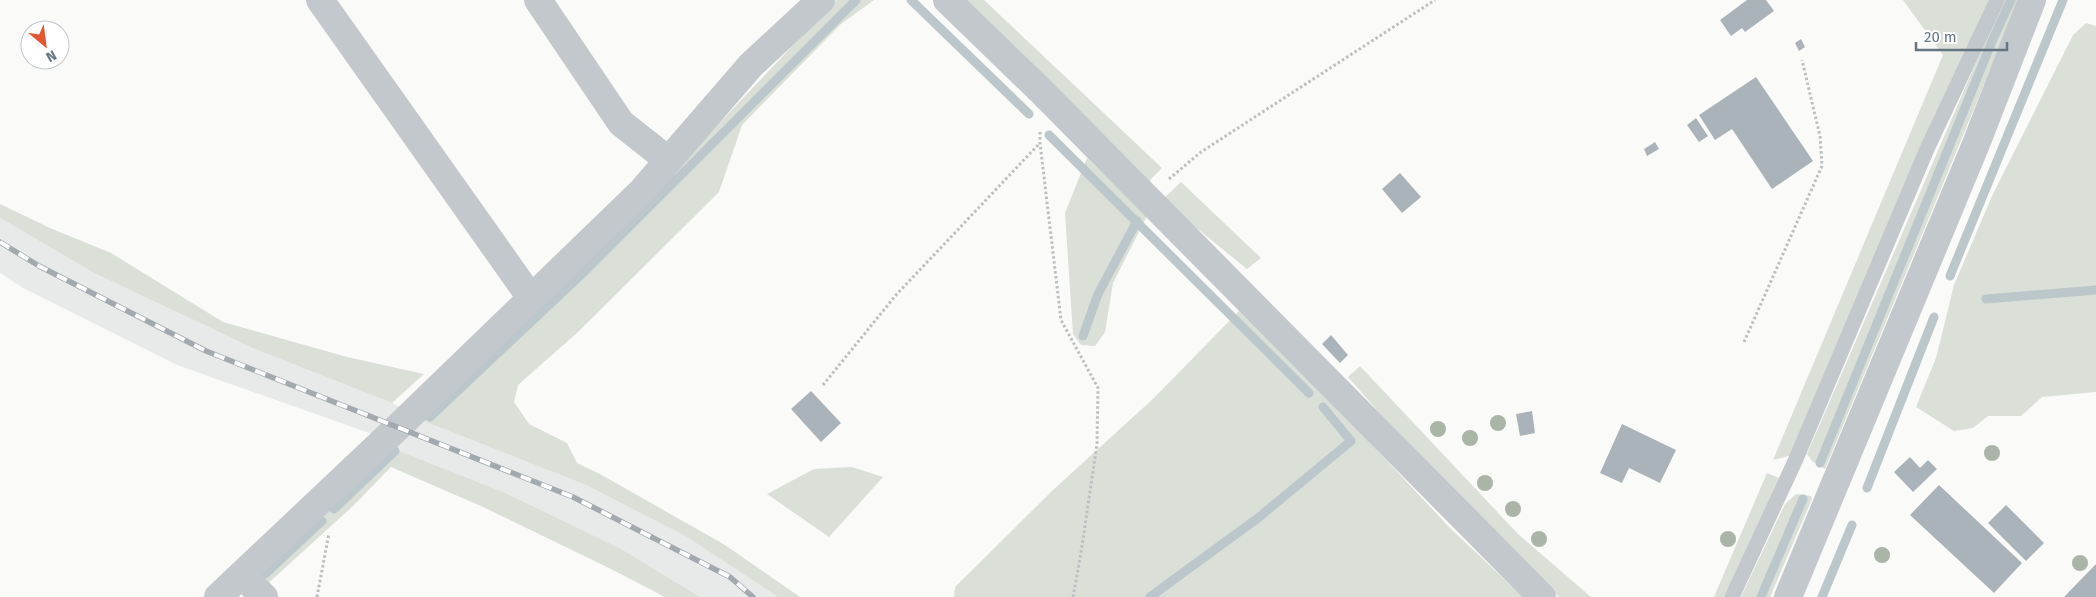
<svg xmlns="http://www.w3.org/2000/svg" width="2096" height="597" font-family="'Fira Sans',sans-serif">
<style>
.built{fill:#e8e9e9}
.green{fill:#dadfd7}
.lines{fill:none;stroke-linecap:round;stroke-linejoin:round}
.stream{stroke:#bbc7cb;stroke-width:9}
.building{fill:#aab3b9}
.path{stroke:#bbbfc2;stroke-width:3;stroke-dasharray:2.5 2.5;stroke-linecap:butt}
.service{stroke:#c3c8cc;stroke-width:15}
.minor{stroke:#c3c8cc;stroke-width:28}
.rail-casing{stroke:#a2aab0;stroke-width:5.5}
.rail{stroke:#fff;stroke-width:4;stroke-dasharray:11;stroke-linecap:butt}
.tree{fill:#aab4a7}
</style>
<rect width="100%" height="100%" fill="#fafaf8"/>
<!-- built -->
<path class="built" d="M0 218 94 273 255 349 392 403 402 408 375 435 177 365 23 288 0 273Z
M421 420 586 485 687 537 778 597H700L623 550 391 448Z"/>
<!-- green -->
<path class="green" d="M836 0H874L841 24 742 125 719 192 578 332 518 385 514 402 529 424 567 443 577 463 600 474 725 545 800 597H778L687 537 586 485 421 420 455 386 525 328Z
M957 0H984L1162 168 1147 183Z
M1903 0H1991L1792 455 1773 460 1943 55Z
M2003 0H2019L1825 469 1812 461 1807 454Z
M2086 23 2096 26V392L2042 397 2021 416H1988L1973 428 1954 431 1916 407 1936 358 1954 285 1992 196 2073 35Z
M1087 158 1147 216 1113 283 1105 332 1095 346 1081 345 1073 334 1065 213Z
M1181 182 1261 258 1247 269 1162 200Z
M0 204 50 228 111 253 223 322 347 357 424 374 392 403 255 349 94 273 0 218Z
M1239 311 1328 398 1450 528 1523 597H954L955 587 1053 490 1154 398Z
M1360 366 1518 534 1591 597H1559L1540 581 1447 490 1348 377Z
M391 448 505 493 623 550 700 597H665L611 569 483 507 391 467 352 507 265 586 251 576Z
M852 467 883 477 829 537 767 494 814 469Z
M1767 473 1779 478 1724 597H1714Z
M1796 494 1811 496 1812 499 1770 597H1741L1785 504Z"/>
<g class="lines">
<!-- stream -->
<path class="stream" d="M911 0 1029 114
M1049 135 1309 393
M1950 276 2063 0
M1986 299 2096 290
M1083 336 1098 294 1137 221
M430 417 584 272 856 0
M1820 463 1993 39 2011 0
M1867 488 1934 317
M334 509 395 451
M265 574 322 521
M1150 597 1258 518 1351 441 1323 407
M1761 597 1803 499
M1822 597 1852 525"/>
</g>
<!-- building -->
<path class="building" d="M1747 0H1766L1774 11 1745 32 1742 28 1731 36 1720 20Z
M1801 39 1805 47 1799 51 1795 43Z
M1756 77 1813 161 1772 189 1732 129 1715 140 1699 115Z
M1696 118 1708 136 1699 142 1687 125Z
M1655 142 1659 149 1647 156 1644 149Z
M1400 173 1421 197 1402 213 1382 189Z
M1331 335 1348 355 1340 363 1322 344Z
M811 391 841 423 821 442 791 409Z
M1532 411 1535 433 1520 436 1516 414Z
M1622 424 1676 450 1660 483 1629 468 1622 483 1600 473Z
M1910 457 1920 468 1928 460 1937 469 1913 492 1894 472Z
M1939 485 2022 563 1994 593 1910 515Z
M2006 505 2044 543 2026 561 1988 523Z
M2096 564V597H2064Z"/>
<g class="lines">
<!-- path -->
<path class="path" d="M1040 132V143L1061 320 1098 388 1097 444 1081 553 1073 597
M1169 179 1201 152 1435 0
M1744 342 1822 166 1820 136 1802 60
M823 385 896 295 1039 144
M317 597 329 533"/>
<!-- service -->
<path class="service" d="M1732 597 1796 459 1927 149 1997 0"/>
<!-- minor -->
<path class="minor" d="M320 0 531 298
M538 0 621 123 668 160
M947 0 1041 91 1542 597
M242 575 264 597
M218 597 398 427 642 191 751 65 821 0
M1788 597 1976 144 2032 0"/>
<defs>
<path id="rail" d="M0 242 39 266 206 351 573 497 730 577 753 597"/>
</defs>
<!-- rail casing -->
<use href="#rail" class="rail-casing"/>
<!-- rail -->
<use href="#rail" class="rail"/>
</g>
<!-- trees -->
<g class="tree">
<circle cx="1498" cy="423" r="8"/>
<circle cx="1438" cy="429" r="8"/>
<circle cx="1470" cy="438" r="8"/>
<circle cx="1992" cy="453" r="8"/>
<circle cx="1485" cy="483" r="8"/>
<circle cx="1513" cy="509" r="8"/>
<circle cx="1539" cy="539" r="8"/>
<circle cx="1728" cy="539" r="8"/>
<circle cx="1882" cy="555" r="8"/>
<circle cx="2080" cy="563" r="8"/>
</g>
<!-- north arrow -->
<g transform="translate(45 45) rotate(151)"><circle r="24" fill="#ffffff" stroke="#c1c8cd"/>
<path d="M0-4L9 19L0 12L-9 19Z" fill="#e4572e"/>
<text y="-8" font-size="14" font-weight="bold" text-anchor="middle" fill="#657683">N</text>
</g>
<!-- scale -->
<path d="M1916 42v8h91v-8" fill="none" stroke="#657683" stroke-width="2.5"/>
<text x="1924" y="42" font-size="15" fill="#657683" stroke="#ffffff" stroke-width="4" paint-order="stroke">20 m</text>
</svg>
